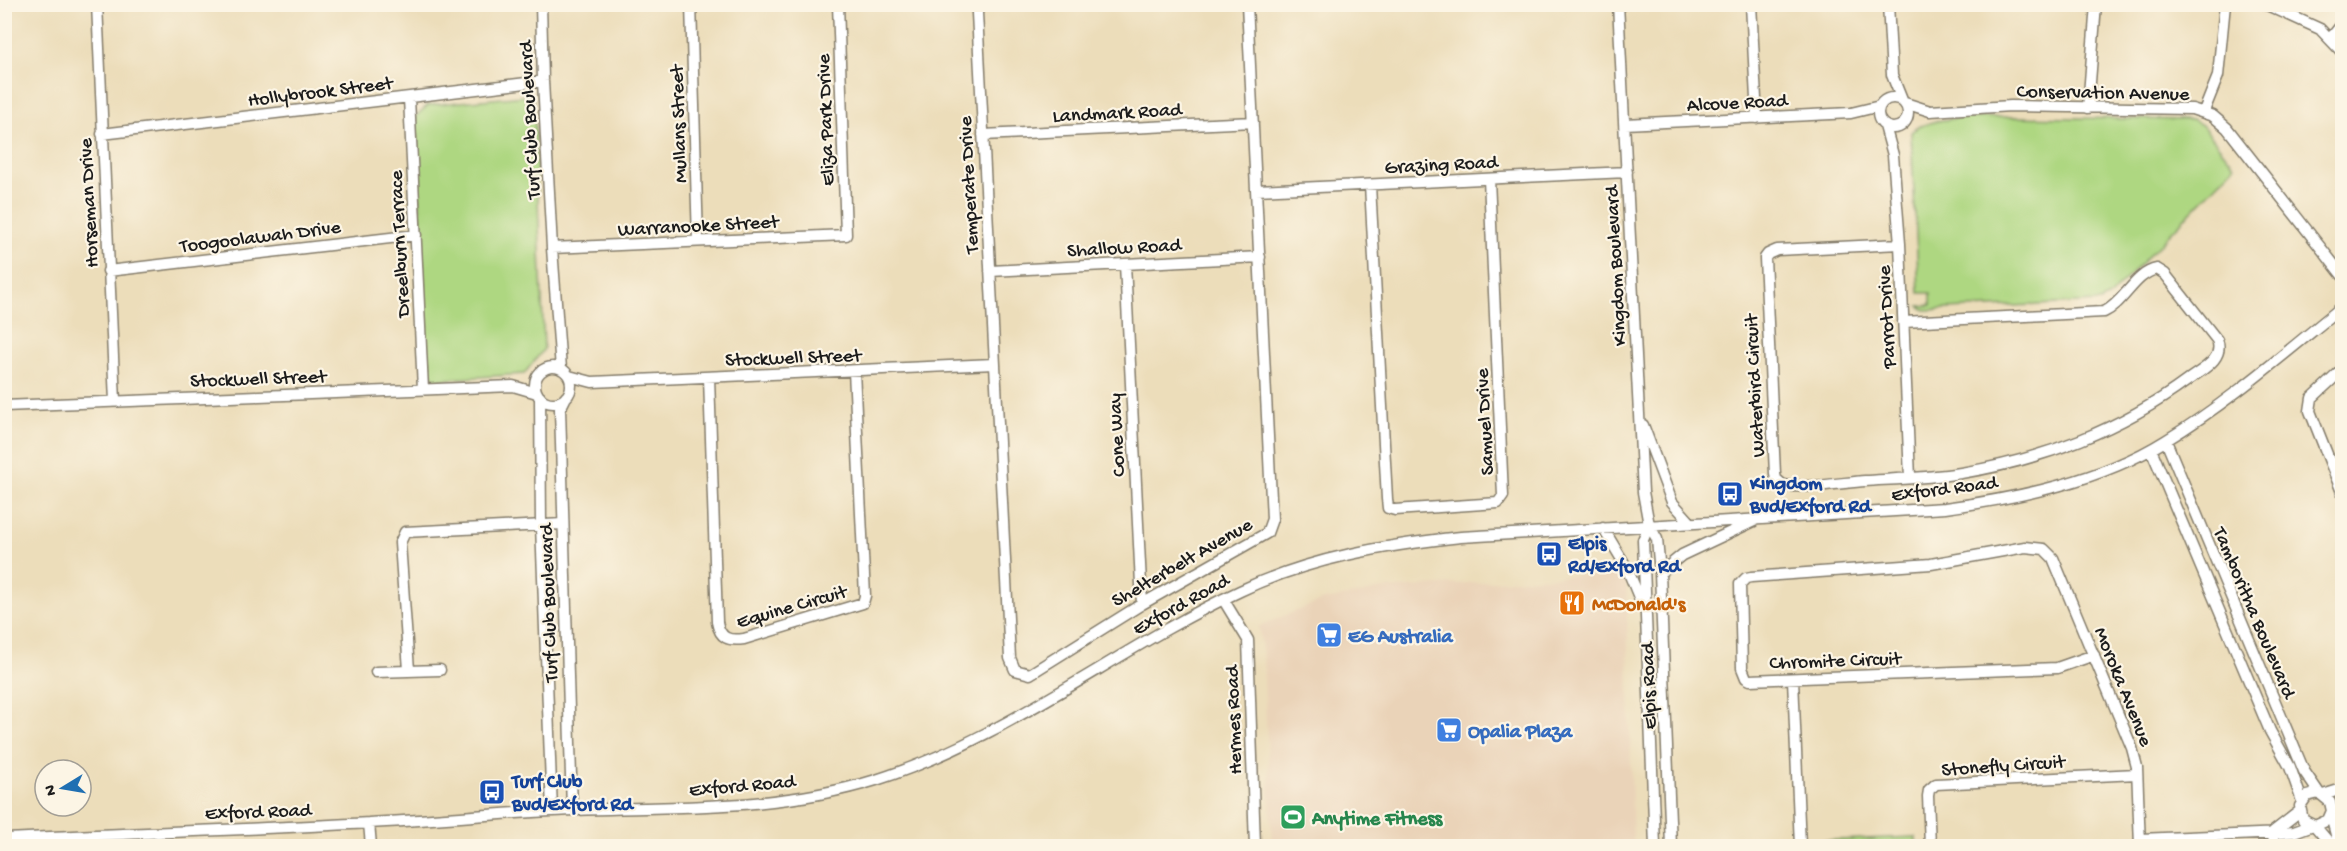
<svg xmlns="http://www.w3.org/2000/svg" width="2347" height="851" font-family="'Gochi Hand',sans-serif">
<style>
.built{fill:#ead3b8}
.green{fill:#aed781;stroke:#657a4e;stroke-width:1.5}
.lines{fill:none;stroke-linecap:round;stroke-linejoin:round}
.minor-casing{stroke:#847c6b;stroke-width:13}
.minor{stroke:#fff;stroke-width:10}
.labels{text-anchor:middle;stroke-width:4.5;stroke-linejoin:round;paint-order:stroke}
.street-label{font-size:20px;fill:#1c1c1c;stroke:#fcf5e5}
.transit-label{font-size:20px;font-weight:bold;fill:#164399;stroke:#fcf5e5;text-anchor:start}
.food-label{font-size:20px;font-weight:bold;fill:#c56008;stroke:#fcf5e5;text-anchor:start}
.shop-label{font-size:20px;font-weight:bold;fill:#366cbe;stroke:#fcf5e5;text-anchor:start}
.leisure-label{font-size:20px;font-weight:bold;fill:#27864d;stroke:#fcf5e5;text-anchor:start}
</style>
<rect width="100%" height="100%" fill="#fcf5e5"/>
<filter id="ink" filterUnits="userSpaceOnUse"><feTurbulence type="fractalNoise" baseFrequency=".0167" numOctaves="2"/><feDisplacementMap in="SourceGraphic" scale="12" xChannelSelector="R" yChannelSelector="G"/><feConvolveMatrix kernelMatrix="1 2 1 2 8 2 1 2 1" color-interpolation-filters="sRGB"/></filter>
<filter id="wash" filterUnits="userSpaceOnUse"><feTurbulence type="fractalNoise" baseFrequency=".008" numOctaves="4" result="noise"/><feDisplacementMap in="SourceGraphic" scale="24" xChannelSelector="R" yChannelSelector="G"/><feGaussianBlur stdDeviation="1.35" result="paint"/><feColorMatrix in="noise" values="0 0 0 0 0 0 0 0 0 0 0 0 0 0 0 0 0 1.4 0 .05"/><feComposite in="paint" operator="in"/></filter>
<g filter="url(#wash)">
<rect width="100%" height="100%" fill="#ecddba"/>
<!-- built -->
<path class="built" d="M1626 572 1633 846H1272L1263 656 1259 626 1321 601 1383 589Z"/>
<!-- green -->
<path class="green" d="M525 96 534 100 544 349 524 374 434 380 427 369 416 116 428 105Z
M2012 117 2193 120 2202 125 2235 166 2108 298 2100 302 1925 310 1919 306 1931 305V293H1919L1911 132C1932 114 1984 118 2012 117Z
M1916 837V846H1814L1813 841Z"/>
</g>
<g filter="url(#ink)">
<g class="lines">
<defs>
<path id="minor" d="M97 4 115 401
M541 4 543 81 552 248 561 369
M691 4 698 241
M979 4 977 13 1010 658 1015 670 1030 674 1142 604 1267 533 1272 519 1247 4
M1618 4 1643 492 1649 525 1657 539 1660 573 1671 846
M1751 4 1757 118
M1888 4 1892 75 1902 100
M2265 4 2320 29 2342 52
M2331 38 2342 24
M1878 113a15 15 0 1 1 30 0a15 15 0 1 1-30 0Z
M409 98 423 389
M1905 103 1930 111 2011 106 2192 109 2213 116 2227 128 2342 275
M2088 108 2096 4
M2204 111 2218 76 2225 4
M1625 124 1851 113 1880 106
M1885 126 1893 155 1900 244 1910 478
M102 134 543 81
M983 135 1253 122
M1370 185 1387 499 1388 508 1395 510 1498 503 1503 496 1489 179
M1256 190 1627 172
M1900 244 1777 250 1768 254 1765 258 1775 474 1776 479 1783 485C1807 489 1840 483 1865 481 1897 479 1929 478 1961 473 2042 460 2122 429 2188 380 2201 370 2225 359 2217 340L2165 274 2157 269C2135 273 2124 303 2104 312L1903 322
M552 248 846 235 838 4
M1125 264 1142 604
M108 271 416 235
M990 271 1260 257
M535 385a18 18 0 1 1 36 0a18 18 0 1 1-36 0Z
M2342 370 2312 398 2310 411 2342 492
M569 376 592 382 994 364
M709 377 717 622C720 639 729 641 744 639L863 603 865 596 854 371
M540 397 541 525 552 811
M566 397 560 409 572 810
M4 406 513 386 537 393
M1643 425 1672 502 1691 523
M2166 441 2304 771 2319 793 2330 802 2332 811 2328 820 2315 826 2303 820 2300 806 2307 796 2319 793
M2151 449 2270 731 2290 767 2302 801
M1649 525 1643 540 1655 846
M1603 528 1627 568 1643 607
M1660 573 1682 555 1754 521
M1223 599 1248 640 1255 846
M2094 655 2057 668 1750 680 1746 678 1742 668 1740 584 1746 578 1751 577 1931 564 2025 547 2044 549 2053 558 2132 748 2137 767 2140 846
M409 670 400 543 405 532 563 524
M376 672 440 670
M1793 679 1800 846
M2323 795 2342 789
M2331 816 2339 846
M369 823 371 846
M2315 826 2332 846
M2273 832 2300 811
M2273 832 2274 846
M4 839C126 833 248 830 369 823 430 820 491 814 552 811 660 805 771 813 876 780 1008 738 1116 649 1240 591 1309 558 1386 545 1461 537L1945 508C2018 498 2101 481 2165 441 2228 403 2285 353 2342 307
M2140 839 2282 833 2294 832 2313 825
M1930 846 1928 796 1929 790 1936 784 2137 774"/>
</defs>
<!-- minor casing -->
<use href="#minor" class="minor-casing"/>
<!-- minor -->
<use href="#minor" class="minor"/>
</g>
</g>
<!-- icons -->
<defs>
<symbol id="bus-square" viewBox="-11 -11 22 22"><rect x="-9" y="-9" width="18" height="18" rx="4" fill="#1a4fb4" stroke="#fcf5e5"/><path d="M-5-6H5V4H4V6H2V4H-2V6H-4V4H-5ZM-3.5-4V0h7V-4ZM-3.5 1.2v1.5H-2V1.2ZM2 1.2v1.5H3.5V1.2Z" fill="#fff"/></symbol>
<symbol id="restaurant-square" viewBox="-11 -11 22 22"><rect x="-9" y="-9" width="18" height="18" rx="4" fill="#e8710a" stroke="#fcf5e5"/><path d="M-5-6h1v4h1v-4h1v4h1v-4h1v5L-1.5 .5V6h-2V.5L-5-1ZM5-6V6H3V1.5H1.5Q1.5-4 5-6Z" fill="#fff"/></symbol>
<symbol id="supermarket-square" viewBox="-11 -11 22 22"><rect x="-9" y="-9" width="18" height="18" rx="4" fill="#3f7fe0" stroke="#fcf5e5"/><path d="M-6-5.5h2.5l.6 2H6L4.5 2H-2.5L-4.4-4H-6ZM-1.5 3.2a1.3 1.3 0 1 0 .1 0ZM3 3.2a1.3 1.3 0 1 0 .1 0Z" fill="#fff"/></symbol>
<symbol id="stadium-square" viewBox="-11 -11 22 22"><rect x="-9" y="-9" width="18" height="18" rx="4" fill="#2e9e5b" stroke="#fcf5e5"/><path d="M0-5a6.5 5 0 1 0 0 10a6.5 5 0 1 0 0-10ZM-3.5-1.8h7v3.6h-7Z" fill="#fff"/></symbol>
</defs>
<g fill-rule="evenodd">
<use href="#bus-square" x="1715" y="479" width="30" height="30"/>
<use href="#bus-square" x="1534" y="539" width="30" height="30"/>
<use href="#restaurant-square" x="1557" y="588" width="30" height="30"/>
<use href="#supermarket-square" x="1314" y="620" width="30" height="30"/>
<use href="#supermarket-square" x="1434" y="715" width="30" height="30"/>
<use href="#bus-square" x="477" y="777" width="30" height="30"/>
<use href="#stadium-square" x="1278" y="802" width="30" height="30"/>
</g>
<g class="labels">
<!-- street labels -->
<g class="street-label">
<text transform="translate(320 90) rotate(-7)" y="7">Hollybrook Street</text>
<text transform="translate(2103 91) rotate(1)" y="7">Conservation Avenue</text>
<text transform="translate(1737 101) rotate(-3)" y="7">Alcove Road</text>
<text transform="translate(1117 111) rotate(-3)" y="7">Landmark Road</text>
<text transform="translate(528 120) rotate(-93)" y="7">Turf Club Boulevard</text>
<text transform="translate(824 120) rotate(-92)" y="7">Eliza Park Drive</text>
<text transform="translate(677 124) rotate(-92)" y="7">Mullans Street</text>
<text transform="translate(1441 163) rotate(-3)" y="7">Grazing Road</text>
<text transform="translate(967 185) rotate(-93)" y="7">Temperate Drive</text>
<text transform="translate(87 203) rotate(-93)" y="7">Horseman Drive</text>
<text transform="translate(698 224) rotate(-3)" y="7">Warranooke Street</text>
<text transform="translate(260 235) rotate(-7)" y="7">Toogoolawah Drive</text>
<text transform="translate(398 244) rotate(-93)" y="7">Dreelburn Terrace</text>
<text transform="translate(1124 246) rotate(-3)" y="7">Shallow Road</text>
<text transform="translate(1614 266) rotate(-93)" y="7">Kingdom Boulevard</text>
<text transform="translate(1885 317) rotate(-93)" y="7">Parrot Drive</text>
<text transform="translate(793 356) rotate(-2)" y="7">Stockwell Street</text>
<text transform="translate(258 377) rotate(-2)" y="7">Stockwell Street</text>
<text transform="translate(1753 386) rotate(-93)" y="7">Waterbird Circuit</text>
<text transform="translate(1483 422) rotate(-93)" y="7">Samuel Drive</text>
<text transform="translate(1115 435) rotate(-93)" y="7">Cone Way</text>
<text transform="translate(1944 487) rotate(-7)" y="7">Exford Road</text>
<text transform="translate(1181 561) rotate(-30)" y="7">Shelterbelt Avenue</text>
<text transform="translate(547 603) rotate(-92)" y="7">Turf Club Boulevard</text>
<text transform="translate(1180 603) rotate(-29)" y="7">Exford Road</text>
<text transform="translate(791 605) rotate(-16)" y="7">Equine Circuit</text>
<text transform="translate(2256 612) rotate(67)" y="7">Tamboritha Boulevard</text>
<text transform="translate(1835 659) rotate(-2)" y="7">Chromite Circuit</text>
<text transform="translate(1647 686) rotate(-92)" y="7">Elpis Road</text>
<text transform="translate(2125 686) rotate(68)" y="7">Moroka Avenue</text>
<text transform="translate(1232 720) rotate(-92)" y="7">Hermes Road</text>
<text transform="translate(2003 764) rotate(-4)" y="7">Stonefly Circuit</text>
<text transform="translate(742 784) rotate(-5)" y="7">Exford Road</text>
<text transform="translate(258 810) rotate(-2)" y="7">Exford Road</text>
</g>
<!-- transit labels -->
<g class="transit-label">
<text x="1750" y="489">Kingdom<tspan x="1750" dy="23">Bvd/Exford Rd</tspan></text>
<text x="1568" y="549">Elpis<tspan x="1568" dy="23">Rd/Exford Rd</tspan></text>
<text x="512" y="787">Turf Club<tspan x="512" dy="23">Bvd/Exford Rd</tspan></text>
</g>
<!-- food labels -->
<g class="food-label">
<text x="1592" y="610">McDonald's</text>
</g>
<!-- shop labels -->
<g class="shop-label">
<text x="1348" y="642">EG Australia</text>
<text x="1468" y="737">Opalia Plaza</text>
</g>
<!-- leisure labels -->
<g class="leisure-label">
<text x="1312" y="824">Anytime Fitness</text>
</g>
</g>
<!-- margin -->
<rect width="2347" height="851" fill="none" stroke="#fcf5e5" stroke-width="24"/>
<!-- north arrow -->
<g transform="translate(63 788) rotate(259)"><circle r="28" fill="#fcf5e5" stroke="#a29e95" stroke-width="1.5"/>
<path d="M0-4.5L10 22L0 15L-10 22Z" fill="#1f6fb2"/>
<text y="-9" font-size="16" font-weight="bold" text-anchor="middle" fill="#1c1c1c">N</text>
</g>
</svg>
